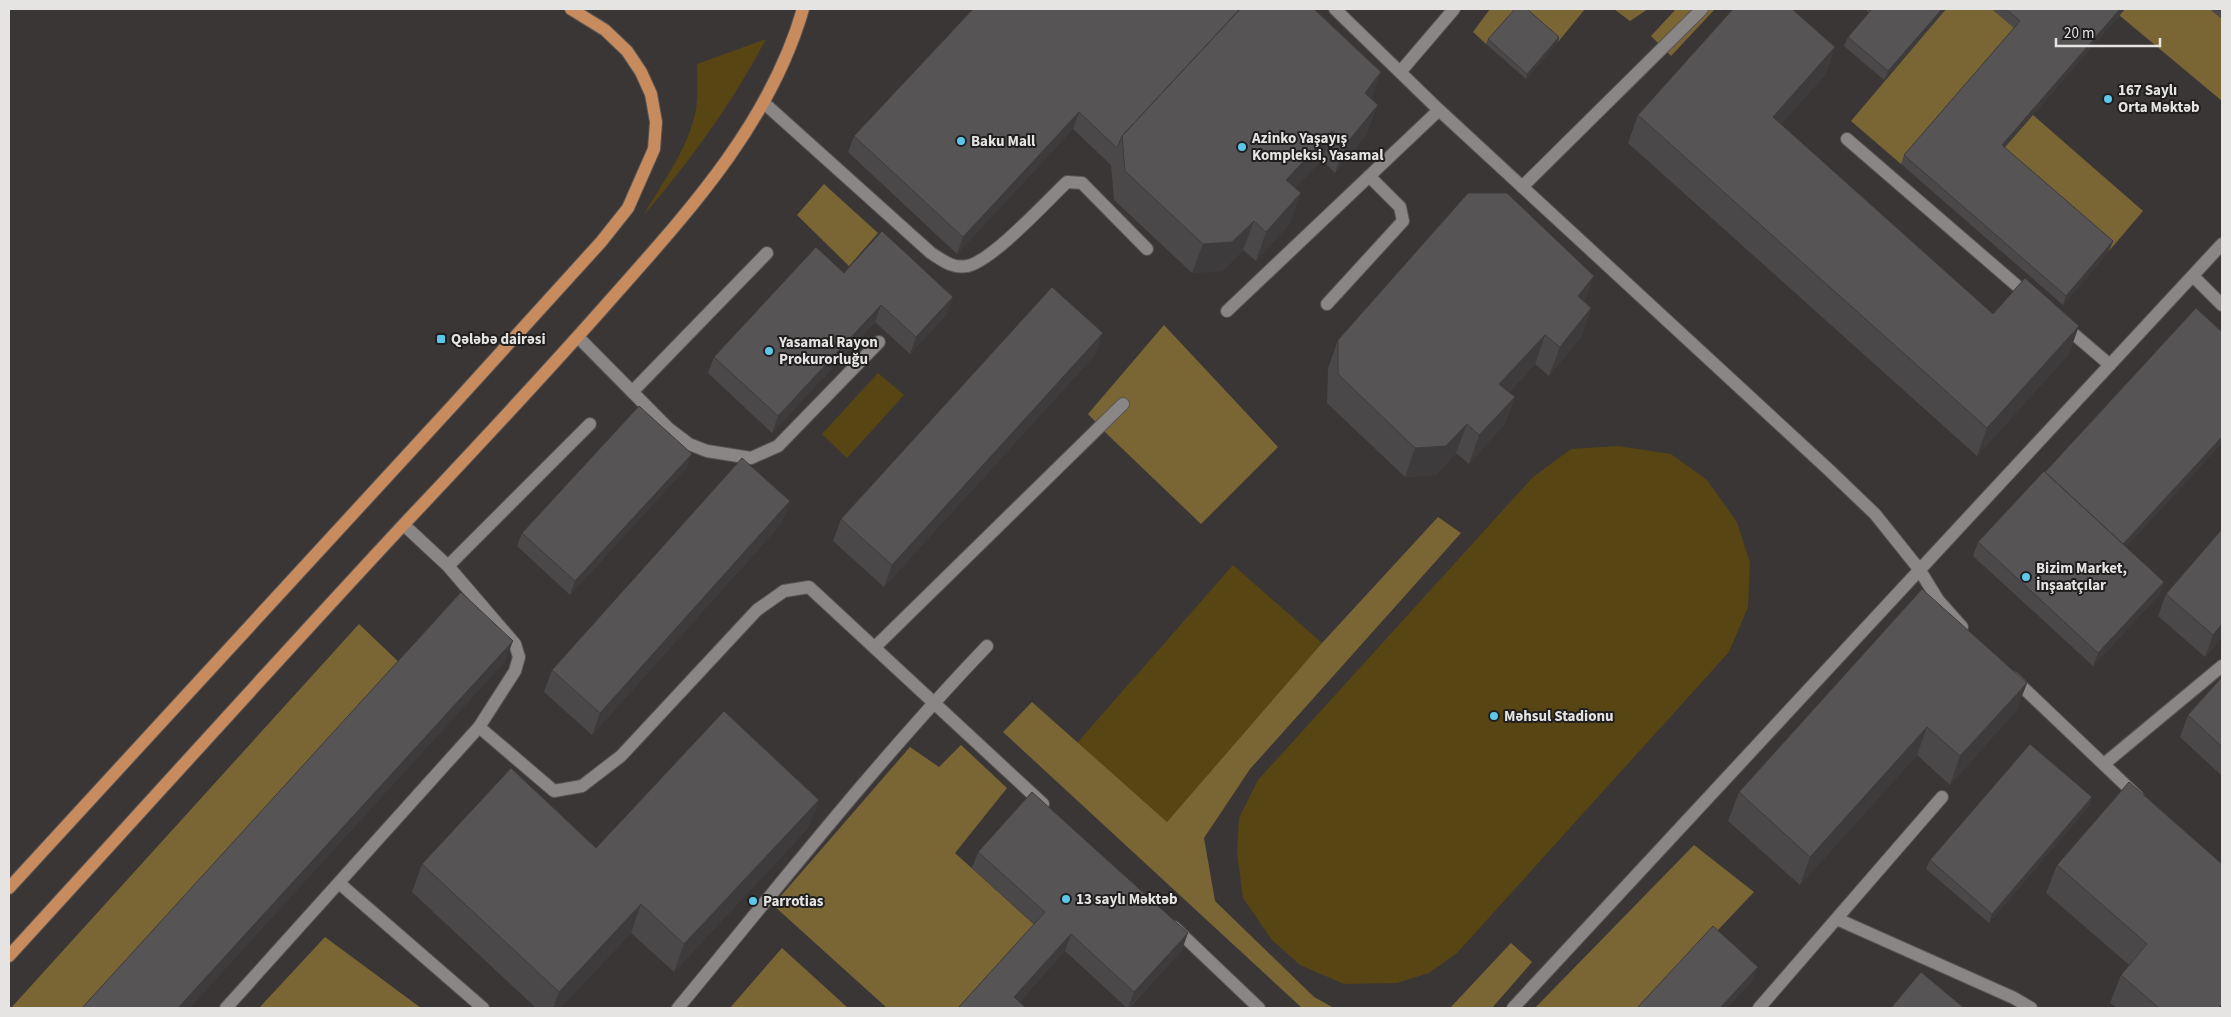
<svg xmlns="http://www.w3.org/2000/svg" width="2231" height="1017" font-family="'Source Sans 3',sans-serif">
<style>
.green{fill:#574513}
.forest{fill:#7a6634}
.lines{fill:none;stroke-linecap:round;stroke-linejoin:round}
.lane-casing{stroke:#585554;stroke-width:14}
.street-casing{stroke:#585554;stroke-width:14}
.primary-casing{stroke:#585554;stroke-width:14}
.lane{stroke:#8b8686;stroke-width:12}
.street{stroke:#8b8686;stroke-width:12}
.primary{stroke:#c78b5d;stroke-width:12}
.wall{fill:#4b4849}
.shaded-wall{fill:#3d3b3c}
.building{fill:#575455;stroke:#3d3b3c}
.poi-dot{fill:#5cc7e8;stroke:#201e1e;stroke-width:2}
.labels{text-anchor:middle;stroke-width:4;stroke-linejoin:round;paint-order:stroke}
.poi-label{font-size:15px;font-weight:bold;fill:#e6e4e3;stroke:#201e1e;text-anchor:start}
</style>
<rect width="100%" height="100%" fill="#3a3635"/>
<!-- green -->
<path class="green" d="M766 39C732 104 690 161 643 216 661 185 685 153 694 118 699 101 697 81 697 64Z
M878 373 904 395 847 458 822 434Z
M1618 446 1671 454 1707 480 1737 522 1750 563 1748 607 1729 652 1457 953 1429 973 1397 983 1344 984 1300 965 1272 940 1243 898 1237 853 1239 818 1258 780 1533 477 1571 449Z
M1233 565 1322 643 1167 822 1077 743Z"/>
<!-- forest -->
<path class="forest" d="M1490 9H1517L1486 44 1473 32Z
M1520 9H1585L1558 42Z
M1614 9H1648L1630 21Z
M1676 9H1715L1671 56 1651 36Z
M1946 9H1992L2017 30 1901 164 1851 121Z
M2125 9H2210L2222 19V101L2119 15Z
M2033 115 2143 211 2109 251 1998 155Z
M824 184 878 233 849 266 797 215Z
M1164 325 1278 447 1201 524 1108 435 1088 414Z
M1438 517 1461 533 1250 769 1204 838 1215 901 1314 997 1334 1008H1302L1003 732 1032 702 1167 822 1322 643Z
M359 624 404 667 94 1008H11Z
M961 745 1007 788 955 853 1039 929 967 1008H887L773 905 910 747 939 767Z
M1694 845 1754 892 1644 1008H1535Z
M325 937 421 1008H259Z
M1511 943 1532 962 1492 1008H1450Z
M782 948 848 1008H730Z"/>
<g class="lines">
<defs>
<path id="lane" d="M1335 9 1439 110 1829 470 1875 514 1919 569 1938 600 1962 627
M764 103 931 253C942 260 953 269 967 266 991 262 1047 201 1067 182L1082 183 1147 249
M1847 139 2030 297
M1522 187 1702 9
M2193 276 2222 305
M1327 304 1403 221 1400 207 1369 176
M1227 311 1439 110
M2062 324 2110 365
M578 337 668 428 689 444 707 451 751 458 778 446 879 342
M632 392 767 253
M448 566 590 424
M875 647 1123 404
M2013 678 2138 797
M479 727 554 791 582 786 621 756 757 610 784 591 809 587 1043 804
M2104 764 2222 666
M339 883 483 1008
M1837 919 2014 998 2031 1008
M1174 927 1259 1008
M226 1008 479 727 515 671 519 657 515 644 448 566 404 525
M678 1008C779 886 877 761 987 646
M1513 1008 2222 244
M1759 1008 1942 797"/>
<path id="street" d="M1401 71 1454 9"/>
<path id="primary" d="M9 888 453 405 601 242 628 208 654 149 656 122 651 94 641 72 627 51 605 30 571 9
M9 956C141 812 272 666 405 523 475 449 545 374 612 298 689 211 770 123 803 9"/>
</defs>
<!-- lane casing -->
<use href="#lane" class="lane-casing"/>
<!-- street casing -->
<use href="#street" class="street-casing"/>
<!-- primary casing -->
<use href="#primary" class="primary-casing"/>
<!-- lane -->
<use href="#lane" class="lane"/>
<!-- street -->
<use href="#street" class="street"/>
<!-- primary -->
<use href="#primary" class="primary"/>
</g>
<!-- wall -->
<path class="wall" d="M973 9 1372 99 1367 134 1335 173 1322 160 1295 188 1291 222 1256 261 1243 250 1222 271 1192 273 1114 200 1111 165 1073 129 957 254 848 152 854 136Z
M1865 9H1946L1884 80 1844 46 1848 37 1869 13Z
M1992 9H2125L2004 148 2113 241 2109 251 2063 305 1901 164 1904 155 2014 28Z
M2210 9H2222V19Z
M1559 37 1558 42 1526 79 1486 44 1488 39Z
M1835 47 1825 75 1781 124 1993 314 2069 354 1977 456 1628 143 1638 115Z
M844 273 947 314 910 354 875 322 772 433 708 373 714 357Z
M1585 302 1591 308 1581 337 1549 376 1535 364 1509 392 1515 397 1504 425 1469 464 1456 453 1436 475 1405 477 1327 403 1328 368 1338 340Z
M2222 332V443L2126 547 2164 582 2159 595 2093 666 1973 556 1978 542 2045 472Z
M1095 355 884 587 833 541 841 519Z
M687 467 570 595 517 546 522 533Z
M782 523 592 735 544 692 552 670Z
M2166 594 2222 637 2205 657 2158 616Z
M2222 677V776L2180 737 2188 715Z
M2027 683 2016 711 1950 785 1917 755 1800 885 1728 821 1739 792Z
M2092 797 2089 806 1989 923 1926 869 1930 860Z
M819 800 808 828 674 972 631 933 560 1008H536L412 892 422 864 596 848Z
M978 852 1182 950 1129 1008H1127L1065 951 1019 1002 958 1008 1034 924 972 868Z
M2057 865 2222 1008H2117L2110 1003 2121 975 2129 965 2046 893Z"/>
<!-- shaded-wall -->
<path class="shaded-wall" d="M1942 9H1946L1884 80 1888 71Z
M2120 9H2125L1998 155 2002 145Z
M1559 37 1558 42 1526 79 1527 74Z
M1835 47 1825 75 1762 145 1773 117Z
M1381 72 1371 101 1365 93Z
M1378 105 1367 134 1335 173 1346 144Z
M1079 112 1073 129 957 254 963 237Z
M1332 131 1322 160 1276 209 1286 180Z
M1301 193 1291 222 1256 261 1266 232Z
M1254 221 1243 250 1222 271 1192 273 1203 244Z
M2113 241 2109 251 2063 305 2066 296Z
M1594 276 1584 305 1578 296Z
M953 297 947 314 910 354 916 337Z
M881 305 875 322 772 433 778 416Z
M1591 308 1581 337 1549 376 1560 347Z
M2079 326 2069 354 1977 456 1987 428Z
M1103 333 1095 355 884 587 892 565Z
M1545 335 1535 364 1489 413 1499 384Z
M1515 397 1504 425 1469 464 1479 435Z
M1467 424 1456 453 1436 475 1405 477 1415 448Z
M2222 437V443L2117 557 2121 547Z
M692 454 687 467 570 595 575 581Z
M790 501 782 523 592 735 600 713Z
M2164 582 2159 595 2093 666 2098 653Z
M2222 624V637L2205 657 2213 635Z
M513 641 505 662 190 1008H178Z
M2027 683 2016 711 1950 785 1960 756Z
M1927 727 1917 755 1800 885 1810 857Z
M2092 797 2089 806 1989 923 1992 914Z
M819 800 808 828 674 972 684 944Z
M641 904 631 933 560 1008H553L559 992Z
M1188 933 1182 950 1128 1008 1134 992Z
M1071 934 1065 951 1013 1008 1014 997Z
M1758 967 1753 981 1727 1008H1720Z"/>
<!-- building -->
<path class="building" d="M973 9H1240L1122 136 1117 148 1079 112 963 237 854 136Z
M1240 9H1314L1381 72 1365 93 1378 105 1346 144 1332 131 1286 180 1301 193 1266 232 1254 221 1232 242 1203 244 1125 171 1122 136Z
M1515 9H1527L1559 37 1527 74 1488 39Z
M1733 9H1792L1835 47 1773 117 1993 314 2025 278 2079 326 1987 428 1638 115Z
M1872 9H1942L1888 71 1848 37Z
M2006 9H2120L2002 145 2113 241 2066 296 1904 155 2020 21Z
M1468 193H1507L1594 276 1578 296 1591 308 1560 347 1545 335 1499 384 1515 397 1479 435 1467 424 1446 446 1415 448 1338 374V340Z
M882 231 953 297 916 337 881 305 778 416 714 357 816 247 844 273Z
M1052 287 1103 333 892 565 841 519Z
M2196 308 2222 332V437L2123 544 2045 472Z
M639 406 692 454 575 581 522 533Z
M742 458 790 501 600 713 552 670Z
M2044 471 2164 582 2098 653 1978 542Z
M2222 529V624L2213 635 2166 594Z
M1922 589 2027 683 1960 756 1927 727 1810 857 1739 792Z
M461 592 513 641 178 1008H82Z
M2222 677V747L2188 715Z
M724 711 819 800 684 944 641 904 559 992 422 864 511 768 596 848Z
M2030 744 2092 797 1992 914 1930 860Z
M2129 782 2222 864V1004L2218 1008H2159L2121 975 2147 944 2057 865Z
M1032 792 1188 933 1134 992 1071 934 1014 997 1026 1008H958L1045 912 978 852Z
M1713 926 1758 967 1720 1008H1637Z
M1921 972 1964 1008H1891Z"/>
<!-- markers -->
<g class="poi-dot">
<circle cx="2108" cy="99" r="5"/>
<circle cx="961" cy="141" r="5"/>
<circle cx="1242" cy="147" r="5"/>
<rect x="436" y="334" width="10" height="10" rx="2.5"/>
<circle cx="769" cy="351" r="5"/>
<circle cx="2026" cy="577" r="5"/>
<circle cx="1494" cy="716" r="5"/>
<circle cx="1066" cy="899" r="5"/>
<circle cx="753" cy="901" r="5"/>
</g>
<g class="labels">
<!-- poi labels -->
<g class="poi-label">
<text x="2118" y="95">167 Saylı<tspan x="2118" dy="17">Orta Məktəb</tspan></text>
<text x="1252" y="143">Azinko Yaşayış<tspan x="1252" dy="17">Kompleksi, Yasamal</tspan></text>
<text x="971" y="146">Baku Mall</text>
<text x="451" y="344">Qələbə dairəsi</text>
<text x="779" y="347">Yasamal Rayon<tspan x="779" dy="17">Prokurorluğu</tspan></text>
<text x="2036" y="573">Bizim Market,<tspan x="2036" dy="17">İnşaatçılar</tspan></text>
<text x="1504" y="721">Məhsul Stadionu</text>
<text x="1076" y="904">13 saylı Məktəb</text>
<text x="763" y="906">Parrotias</text>
</g>
</g>
<!-- border -->
<rect width="2231" height="1017" fill="none" stroke="#e6e4e3" stroke-width="20"/>
<!-- scale -->
<path d="M2056 38v8h104v-8" fill="none" stroke="#e6e4e3" stroke-width="2.5"/>
<text x="2064" y="38" font-size="15" fill="#e6e4e3" stroke="#201e1e" stroke-width="4" paint-order="stroke">20 m</text>
</svg>
